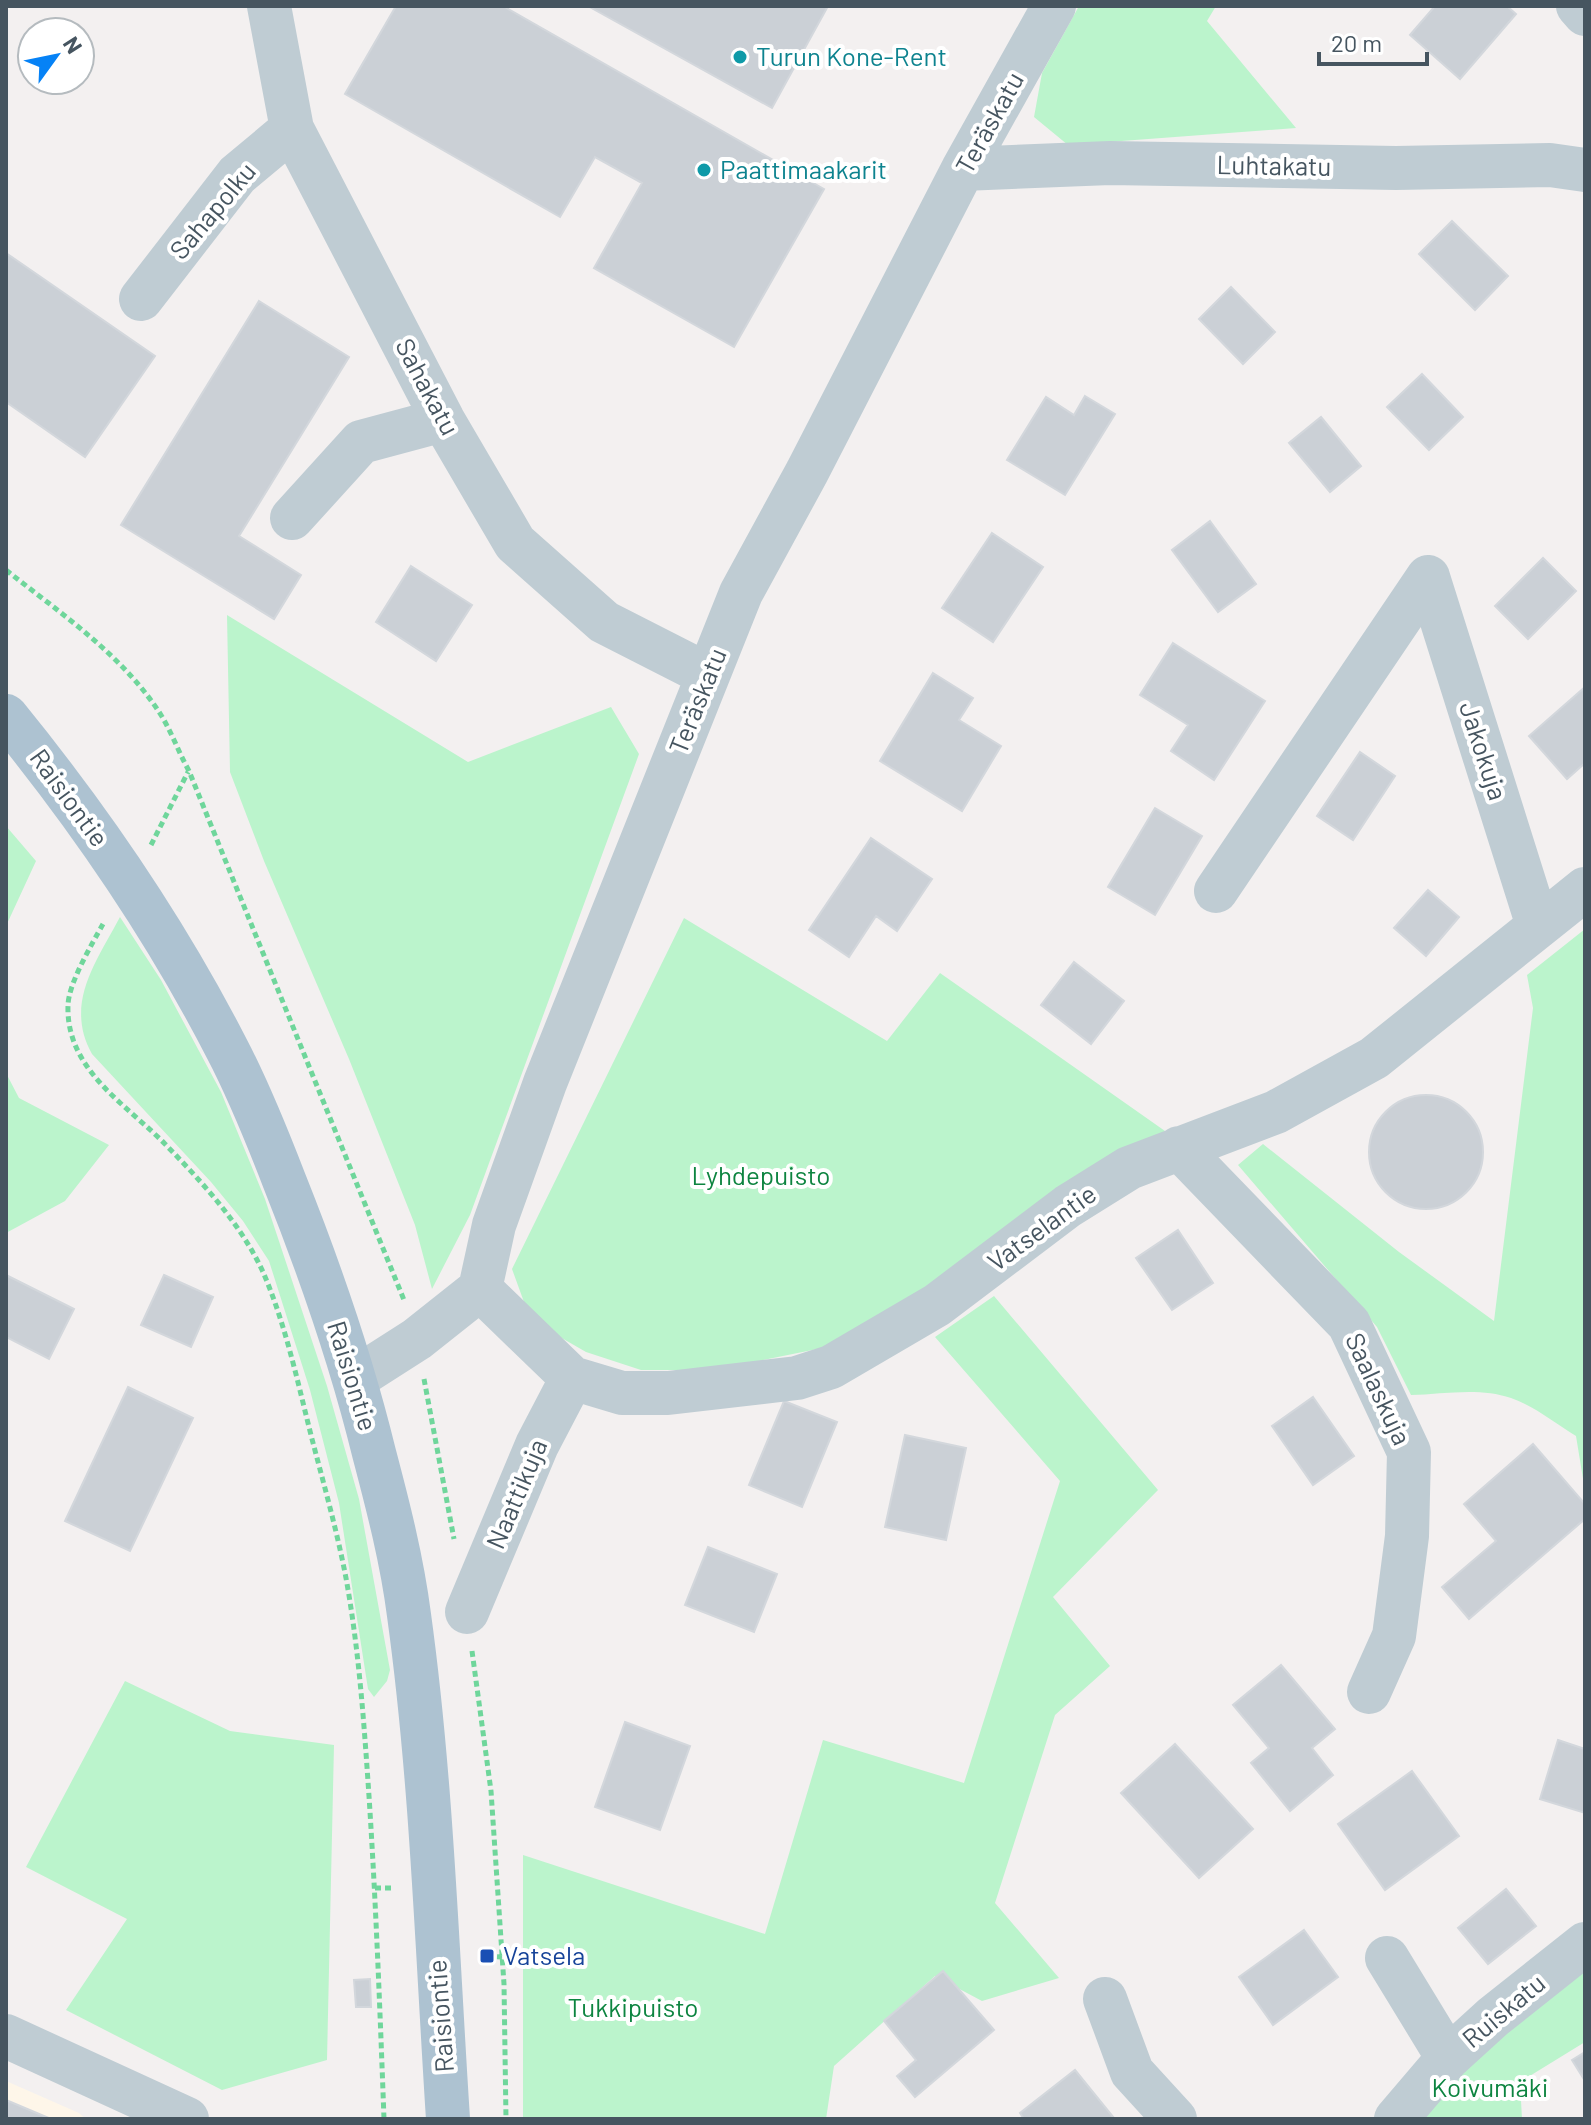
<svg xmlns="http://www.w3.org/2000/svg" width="1591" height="2125" font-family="Barlow,sans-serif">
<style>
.commercial{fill:#fef6e9}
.green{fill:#bbf4cc}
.building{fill:#cbd0d6;stroke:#d3d7dc;stroke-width:2}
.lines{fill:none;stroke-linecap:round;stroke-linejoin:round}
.path{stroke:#6fd69b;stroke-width:5;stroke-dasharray:6 4;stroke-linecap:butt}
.minor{stroke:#bfccd3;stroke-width:44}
.major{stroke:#adc2d1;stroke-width:44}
.culture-dot{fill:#0f9aa8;stroke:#fff;stroke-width:3}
.transit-dot{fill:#1a4fb4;stroke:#fff;stroke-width:3}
.labels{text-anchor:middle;stroke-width:8;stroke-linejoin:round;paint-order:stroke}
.culture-label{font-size:26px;fill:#0d838f;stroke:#fff;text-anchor:start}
.street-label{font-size:26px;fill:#465560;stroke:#fff}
.park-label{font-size:26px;fill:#0d8440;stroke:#fff}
.transit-label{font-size:26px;fill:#164399;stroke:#fff;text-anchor:start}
</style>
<rect width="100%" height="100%" fill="#f3f0f0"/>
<!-- commercial -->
<path class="commercial" d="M6 2081 79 2113 86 2119H6Z"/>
<!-- green -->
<path class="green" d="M1079 6H1216L1207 21 1296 128 1068 145 1034 117 1042 73Z
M227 615 468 762 611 707 639 754 470 1215 432 1289 415 1225 349 1059 264 861 230 772Z
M6 826 36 861 6 926Z
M120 917 161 980 221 1092 265 1199 327 1386 359 1499 390 1670 387 1681 374 1697 368 1689 339 1503 310 1390 269 1261 243 1221 211 1182 92 1054C64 1004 96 962 120 917Z
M684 918 887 1041 940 973 1165 1131 837 1345 715 1370H641L586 1352 546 1329 524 1302 512 1269Z
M1585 929V1491L1576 1436C1555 1423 1534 1406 1511 1398 1480 1387 1443 1394 1411 1395L1377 1327 1238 1165 1263 1144 1399 1252 1494 1321 1533 1008 1527 975Z
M6 1073 19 1098 109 1145 65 1201 6 1233Z
M994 1296 1158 1490 1053 1597 1110 1666 1055 1715 995 1903 1059 1978 982 2001 935 1976 834 2066 826 2119H523V1855L765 1934 823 1740 964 1783 1060 1481 935 1337Z
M125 1681 230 1731 334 1745 327 2060 222 2090 66 2010 127 1919 26 1867Z
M1585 1967V2042L1520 2082 1522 2119H1414L1501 2037Z"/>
<!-- building -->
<path class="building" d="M396 6H503L824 189 734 347 594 268 642 183 595 157 560 217 345 94Z
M588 6H828L772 108Z
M1435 6H1507L1516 14 1460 79 1410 35Z
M1452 221 1508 276 1475 310 1419 254Z
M6 253 155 356 85 457 6 402Z
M1231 287 1275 332 1243 364 1199 319Z
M259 301 349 357 239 536 301 575 274 619 121 525Z
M1422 374 1463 417 1429 450 1387 407Z
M1085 396 1115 414 1065 495 1007 460 1046 397 1074 415Z
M1321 417 1361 466 1330 492 1289 443Z
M1210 521 1256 584 1218 612 1172 550Z
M992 533 1043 567 993 642 942 608Z
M1543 558 1576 591 1528 639 1495 606Z
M411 566 472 605 436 661 376 622Z
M1173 643 1265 701 1214 780 1171 751 1188 725 1140 695Z
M933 673 973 698 959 720 1001 746 962 811 880 761Z
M1585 687V763L1567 779 1529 736Z
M1360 752 1395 776 1353 840 1317 816Z
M1155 808 1202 836 1155 915 1108 887Z
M871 838 932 879 897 931 876 916 849 957 809 930Z
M1428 890 1459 917 1426 956 1394 928Z
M1074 962 1124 1001 1091 1044 1041 1005Z
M1369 1152a57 57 0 1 1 114 0a57 57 0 1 1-114 0Z
M1178 1230 1213 1283 1172 1310 1136 1258Z
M6 1275 74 1309 49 1359 6 1337Z
M164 1275 213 1297 191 1347 141 1325Z
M128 1387 193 1418 130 1551 65 1521Z
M1313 1397 1354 1456 1313 1485 1272 1426Z
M784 1401 837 1422 802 1507 749 1485Z
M905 1435 966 1448 946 1540 885 1527Z
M1533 1444 1585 1504V1519L1469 1619 1442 1587 1496 1541 1464 1504Z
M708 1547 777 1574 754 1632 685 1605Z
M1281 1665 1335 1729 1312 1748 1333 1775 1290 1811 1251 1763 1269 1748 1233 1705Z
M625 1722 690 1746 660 1830 595 1807Z
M1558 1740 1585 1749V1813L1540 1799Z
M1175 1744 1253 1829 1199 1878 1121 1793Z
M1412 1771 1459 1836 1385 1890 1338 1824Z
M1506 1889 1536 1926 1488 1964 1458 1928Z
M1304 1930 1338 1977 1273 2025 1239 1977Z
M943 1971 994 2030 915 2097 897 2076 916 2060 884 2021Z
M370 1979 371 2007H356L354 1980Z
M1585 2052V2081L1572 2060Z
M1075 2070 1114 2118 1024 2119 1020 2113Z
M6 2100 51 2119H6Z"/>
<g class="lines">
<!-- path -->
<path class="path" d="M6 570C60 613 123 655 161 715 172 733 179 753 189 771L404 1300
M151 845 188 772
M103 924C92 944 68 984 68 1006 66 1070 127 1105 165 1144 202 1182 241 1224 263 1272 286 1325 298 1384 312 1439 324 1485 337 1531 346 1578 359 1650 364 1723 369 1796 376 1904 380 2011 384 2119
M424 1379 454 1539
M472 1651 491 1791 504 1984 506 2119
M375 1888H391
M487 1956 502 1957"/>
<!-- minor -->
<path class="minor" d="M269 6 292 129 443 420 515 543 604 622 708 675
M1578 6 1585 14
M963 169 1110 163 1396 168 1550 165 1585 170
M141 299 237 175 292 129
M292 518 361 442 443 420
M1428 577 1538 926
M1216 891 1428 577
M1179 1148 1349 1324 1409 1452 1407 1536 1394 1636 1369 1692
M480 1289 572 1378 622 1393H668L797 1378 831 1367 937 1305 1068 1206 1129 1168 1276 1112 1374 1058 1585 889
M356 1378 417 1339 480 1289 494 1225 545 1083 741 593 807 472 963 169 1054 6
M467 1612 537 1445 572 1378
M1387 1958 1448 2058
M1105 1999 1132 2072 1175 2119
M6 2036 187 2119
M1396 2119 1448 2058 1493 2017 1585 1944"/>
<!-- major -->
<path class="major" d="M6 716C90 819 166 930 227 1049 249 1091 267 1136 284 1180 320 1270 351 1359 374 1453 388 1506 402 1560 409 1615 432 1782 437 1951 448 2119"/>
</g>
<!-- markers -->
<g class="culture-dot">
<circle cx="740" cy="57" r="8"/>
<circle cx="704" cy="170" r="8"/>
</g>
<rect class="transit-dot" x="479" y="1948" width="16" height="16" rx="4"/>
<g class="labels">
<!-- culture labels -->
<g class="culture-label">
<text x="756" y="66">Turun Kone-Rent</text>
<text x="720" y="179">Paattimaakarit</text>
</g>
<!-- street labels -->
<g class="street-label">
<text transform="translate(990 123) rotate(-61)" y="9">Teräskatu</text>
<text transform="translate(1274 166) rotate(1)" y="9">Luhtakatu</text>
<text transform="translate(213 211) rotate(-50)" y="9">Sahapolku</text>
<text transform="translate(427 387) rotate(62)" y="9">Sahakatu</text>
<text transform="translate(698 701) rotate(-68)" y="9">Teräskatu</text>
<text transform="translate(1483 751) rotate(72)" y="9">Jakokuja</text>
<text transform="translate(69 798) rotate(54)" y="9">Raisiontie</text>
<text transform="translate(1042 1228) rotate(-36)" y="9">Vatselantie</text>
<text transform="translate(352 1376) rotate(73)" y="9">Raisiontie</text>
<text transform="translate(1378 1389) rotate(65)" y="9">Saalaskuja</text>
<text transform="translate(517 1494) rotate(-67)" y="9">Naattikuja</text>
<text transform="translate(1504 2011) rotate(-40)" y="9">Ruiskatu</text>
<text transform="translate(441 2016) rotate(-94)" y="9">Raisiontie</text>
</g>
<!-- park labels -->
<g class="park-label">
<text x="761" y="1185">Lyhdepuisto</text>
<text x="633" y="2017">Tukkipuisto</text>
<text x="1490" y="2097">Koivumäki</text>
</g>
<!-- transit labels -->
<g class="transit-label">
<text x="503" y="1965">Vatsela</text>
</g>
</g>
<!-- border -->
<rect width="1591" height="2125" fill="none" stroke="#465560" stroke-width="16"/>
<!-- north arrow -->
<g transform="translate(56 56) rotate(57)"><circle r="38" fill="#ffffff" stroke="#b5bbbf" stroke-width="2"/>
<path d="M0-6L14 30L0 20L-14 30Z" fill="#0682f6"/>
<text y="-12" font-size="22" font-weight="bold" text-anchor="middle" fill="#465560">N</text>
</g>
<!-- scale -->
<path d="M1319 52v12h108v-12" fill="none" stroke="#465560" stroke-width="4"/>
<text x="1331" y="52" font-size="24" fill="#465560" stroke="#ffffff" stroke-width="6" paint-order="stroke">20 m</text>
</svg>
